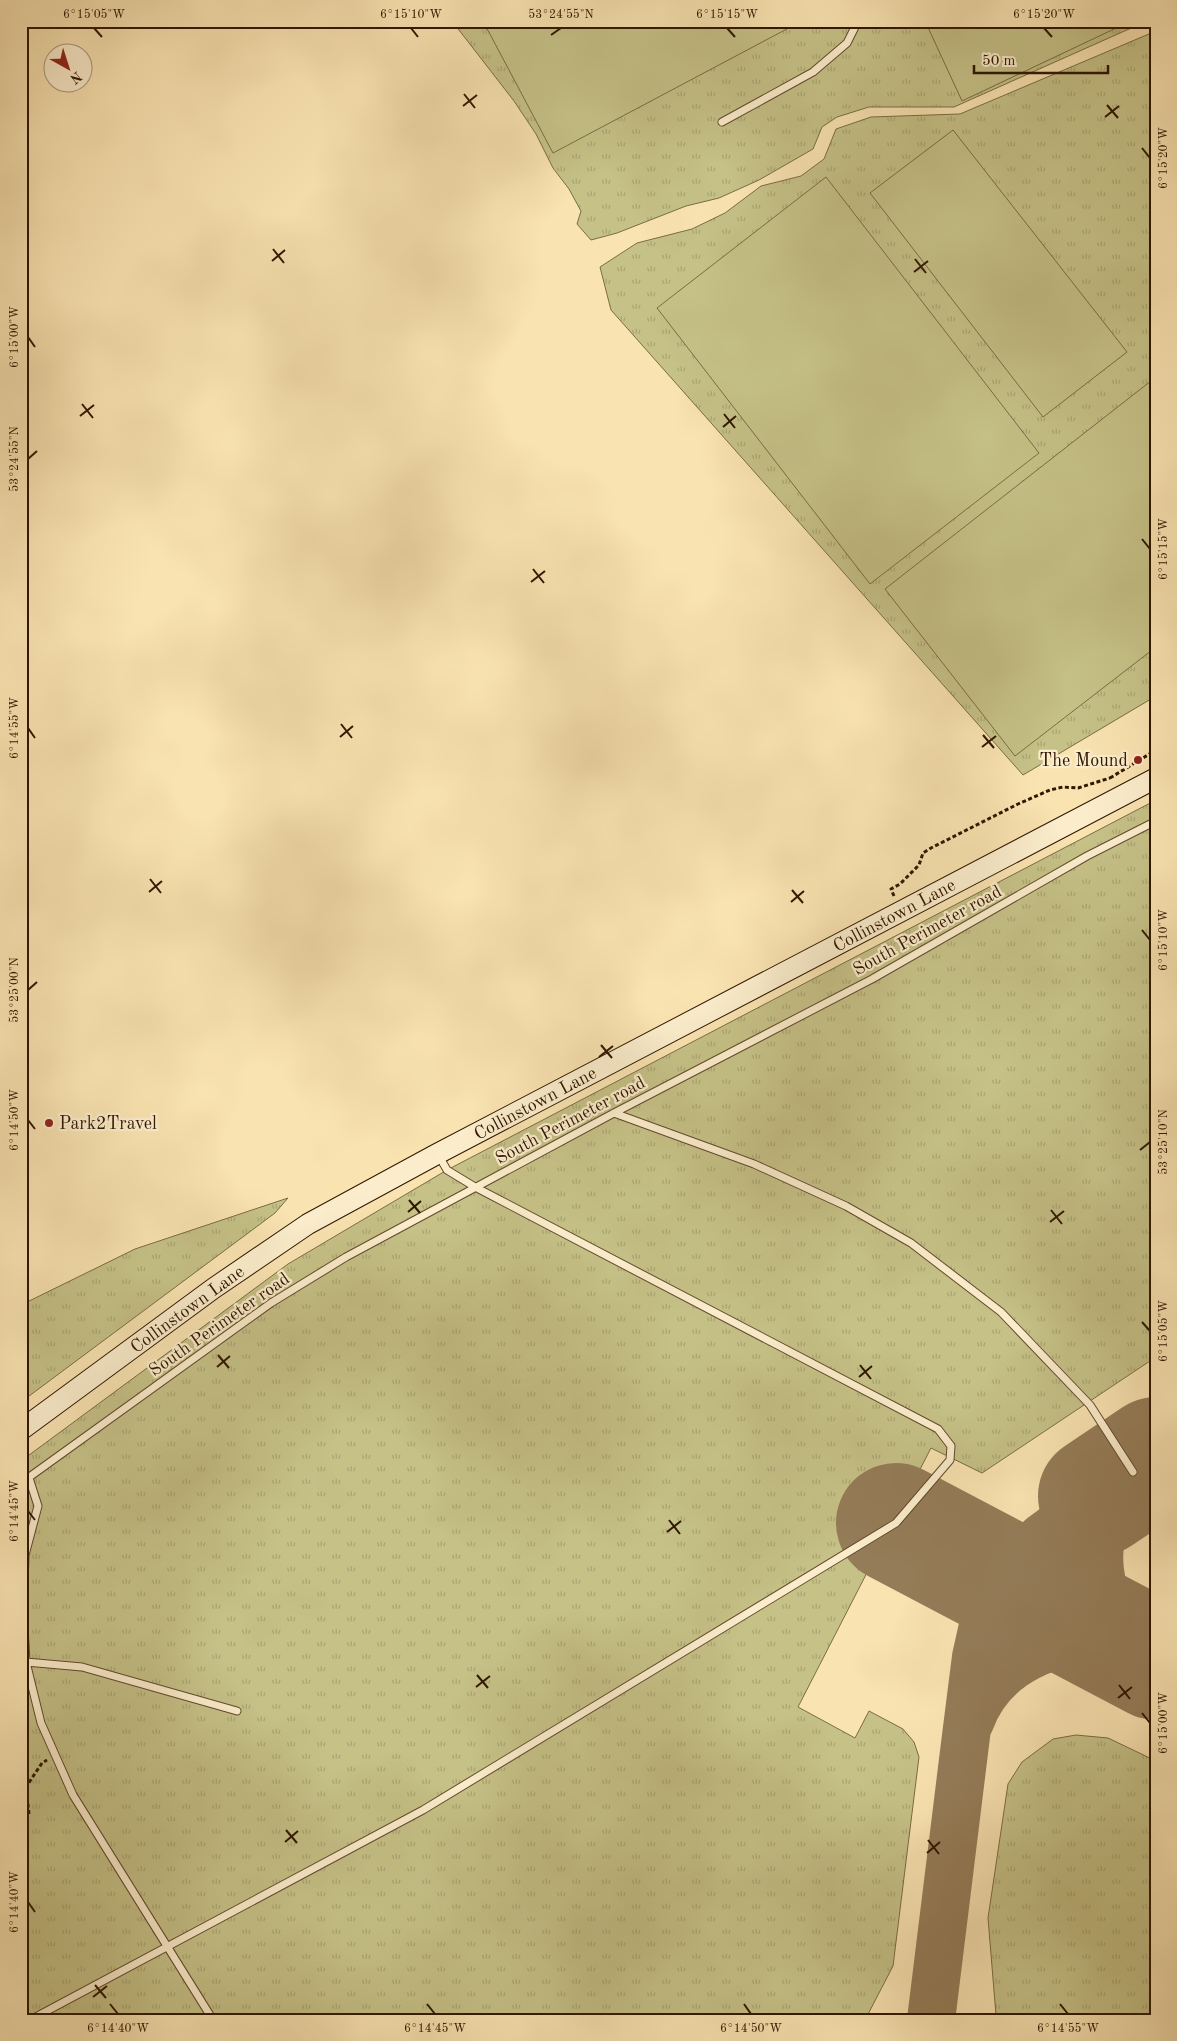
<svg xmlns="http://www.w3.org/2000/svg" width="1177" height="2041" font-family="'Old Standard TT',serif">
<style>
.grass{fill:url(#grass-tufts);stroke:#7a6c44}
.pitch{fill:#c5c187;stroke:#7a6c44}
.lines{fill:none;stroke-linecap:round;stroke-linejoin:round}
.taxiway{stroke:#947c58;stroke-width:48}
.runway{stroke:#947c58;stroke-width:120}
.lane-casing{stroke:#62492c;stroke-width:9}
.secondary-casing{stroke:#2f1600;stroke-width:22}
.path{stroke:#2f1600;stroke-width:3;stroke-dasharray:4 2.5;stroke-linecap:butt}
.lane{stroke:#fbedcc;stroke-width:7}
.secondary{stroke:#fbedcc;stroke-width:20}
.ticks{fill:none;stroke:#2f1600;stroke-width:2}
.poi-dot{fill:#8f2418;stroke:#fbedcc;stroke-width:2}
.labels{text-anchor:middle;stroke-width:4.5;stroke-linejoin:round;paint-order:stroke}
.poi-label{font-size:18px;fill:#2f1600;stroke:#fbedcc;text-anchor:end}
.street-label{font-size:18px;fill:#2f1600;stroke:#fbedcc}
.neatline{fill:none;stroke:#2f1600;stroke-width:2}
.ticks-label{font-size:12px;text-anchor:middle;fill:#2f1600}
</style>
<defs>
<pattern id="grass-tufts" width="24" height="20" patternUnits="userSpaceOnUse" patternTransform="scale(1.25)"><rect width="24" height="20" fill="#c5c187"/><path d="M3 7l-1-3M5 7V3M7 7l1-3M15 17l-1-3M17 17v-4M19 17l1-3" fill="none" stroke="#aaa573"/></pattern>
</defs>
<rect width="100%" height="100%" fill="#f9e3b1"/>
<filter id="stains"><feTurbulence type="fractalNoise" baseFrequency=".004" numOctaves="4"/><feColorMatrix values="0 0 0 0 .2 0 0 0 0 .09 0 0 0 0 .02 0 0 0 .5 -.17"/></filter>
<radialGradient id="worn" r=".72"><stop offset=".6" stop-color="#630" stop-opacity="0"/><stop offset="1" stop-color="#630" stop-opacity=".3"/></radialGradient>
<!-- grass -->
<path class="grass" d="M452 21H1147L954 107H869L837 117 822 127 813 149 759 180 719 198 686 206 617 233 591 240 577 224 581 211 569 189 553 168 536 134 514 101Z
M1156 31V696L1023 775 611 310 600 267 637 243 692 229 725 213 761 186 801 176 824 159 836 129 871 117 960 114Z
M1156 800V1357L982 1473 931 1448 798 1707 855 1738 869 1711 903 1729 914 1742 919 1757 893 1966 865 2020H21V1461L288 1264 447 1170Z
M288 1198 275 1213 21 1402V1305L135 1249Z
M1076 1735 1108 1738 1156 1761V2017L1152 2020H998L996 2015 988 1918 1008 1784 1022 1762 1053 1739Z"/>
<!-- pitch -->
<path class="pitch" d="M483 21H800V22L553 153Z
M925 21H1131L962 101Z
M953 130 1127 352 1043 417 870 193Z
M826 177 1039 453 870 584 657 308Z
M1156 377V647L1015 756 885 589Z"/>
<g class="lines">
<!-- taxiway -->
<path class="taxiway" d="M1139 1468C1128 1482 1116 1496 1108 1513 1093 1548 1098 1592 1118 1624 1126 1637 1139 1647 1150 1657
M970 1722C991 1663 1057 1631 1117 1646 1131 1650 1143 1657 1156 1663
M931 2020 966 1736 976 1657 982 1630 1006 1581 1020 1561 1042 1537 1098 1496"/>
<!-- runway -->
<path class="runway" d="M1098 1496 1156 1457
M896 1523 1156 1660"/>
<defs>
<path id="lane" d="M722 122 813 72 847 43 858 21
M614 1113 754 1164 846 1206 911 1243 1001 1312 1090 1405 1133 1472
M29 1478 38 1506 25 1555 23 1611 26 1662 41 1723 73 1795 213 2020
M21 1483 271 1303 346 1257 614 1113 872 979 1087 856 1156 821
M26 1662 82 1667 237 1711
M30 2020 423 1810 896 1523 950 1460 951 1446 938 1429 475 1187 447 1170 439 1156"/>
<path id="secondary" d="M21 1430 214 1288 308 1224 437 1154 1156 778"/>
</defs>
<!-- lane casing -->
<use href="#lane" class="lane-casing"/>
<!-- secondary casing -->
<use href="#secondary" class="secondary-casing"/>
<!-- path -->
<path class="path" d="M1110 778 1156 750
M894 896 891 889 900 884 919 865 923 853 931 848 1018 804 1050 790 1063 787 1078 788 1110 778
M29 1814 26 1787 42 1763 47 1760"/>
<!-- lane -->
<use href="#lane" class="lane"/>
<!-- secondary -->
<use href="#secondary" class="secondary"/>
</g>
<!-- ticks -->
<path class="ticks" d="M94 28 102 37M411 28 418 37M727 28 735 37M1044 28 1052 37M551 35 561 28M464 94 475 108M1107 105 1118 118M463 106 477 95M1105 117 1119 106M1142 148 1150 158M273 249 284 263M915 259 926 273M272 261 285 250M914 272 928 261M28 337 35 347M82 404 93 418M724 414 735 428M80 416 94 405M723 427 736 416M28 459 37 451M1142 539 1150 549M533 569 544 583M531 582 545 571M341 724 352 738M28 728 35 738M983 735 994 748M340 737 353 726M982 747 996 736M150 879 161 893M792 890 803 903M149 892 162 881M791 902 804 891M1142 930 1150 940M28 990 37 982M601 1045 612 1058M599 1057 613 1046M28 1120 35 1129M1140 1150 1150 1142M409 1200 420 1213M1051 1210 1062 1224M408 1212 421 1201M1050 1222 1064 1211M1142 1322 1150 1331M218 1355 229 1368M860 1365 871 1379M217 1367 230 1356M859 1377 872 1366M28 1511 35 1520M669 1520 680 1534M667 1532 681 1521M477 1675 488 1688M1119 1685 1130 1699M476 1687 490 1676M1118 1698 1132 1687M1142 1713 1150 1723M286 1830 297 1843M928 1840 939 1854M285 1842 298 1831M927 1853 940 1842M28 1902 35 1912M95 1985 106 1998M93 1997 107 1986M110 2004 118 2014M427 2004 435 2014M744 2004 751 2014M1060 2004 1068 2014"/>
<!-- markers -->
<g class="poi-dot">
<circle cx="1138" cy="760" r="5"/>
<circle cx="49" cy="1123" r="5"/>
</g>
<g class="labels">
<!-- poi labels -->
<g class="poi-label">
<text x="1128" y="766">The Mound</text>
<text x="59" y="1129" text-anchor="start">Park2Travel</text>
</g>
<!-- street labels -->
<g class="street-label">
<text transform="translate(894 915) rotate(-28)" y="6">Collinstown Lane</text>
<text transform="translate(927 930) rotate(-29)" y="6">South Perimeter road</text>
<text transform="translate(535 1103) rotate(-28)" y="6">Collinstown Lane</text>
<text transform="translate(570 1120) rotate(-28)" y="6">South Perimeter road</text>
<text transform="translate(187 1309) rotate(-36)" y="6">Collinstown Lane</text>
<text transform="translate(219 1324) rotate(-35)" y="6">South Perimeter road</text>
</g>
</g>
<!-- margin -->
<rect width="1177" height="2041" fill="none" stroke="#f9e3b1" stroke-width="55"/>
<!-- north arrow -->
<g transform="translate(68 68) rotate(141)"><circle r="24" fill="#fbedcc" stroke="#a9977a"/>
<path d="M0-4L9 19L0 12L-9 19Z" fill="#8f2418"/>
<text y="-8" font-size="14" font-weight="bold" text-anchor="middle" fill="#2f1600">N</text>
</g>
<!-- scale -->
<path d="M974 65v8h134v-8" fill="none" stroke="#2f1600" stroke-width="2.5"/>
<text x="982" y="65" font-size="15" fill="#2f1600" stroke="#fbedcc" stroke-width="4" paint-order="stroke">50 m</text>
<rect x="28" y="28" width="1122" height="1986" class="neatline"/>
<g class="ticks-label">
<text x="94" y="18">6°15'05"W</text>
<text x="411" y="18">6°15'10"W</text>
<text x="561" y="18">53°24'55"N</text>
<text x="727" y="18">6°15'15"W</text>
<text x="1044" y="18">6°15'20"W</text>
<text transform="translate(1163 158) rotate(-90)" y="4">6°15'20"W</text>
<text transform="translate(14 337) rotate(-90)" y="4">6°15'00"W</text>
<text transform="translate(14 459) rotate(-90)" y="4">53°24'55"N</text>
<text transform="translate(1163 549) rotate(-90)" y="4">6°15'15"W</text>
<text transform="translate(14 728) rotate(-90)" y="4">6°14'55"W</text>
<text transform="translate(1163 940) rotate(-90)" y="4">6°15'10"W</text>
<text transform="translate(14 990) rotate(-90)" y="4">53°25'00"N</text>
<text transform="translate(14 1120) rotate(-90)" y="4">6°14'50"W</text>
<text transform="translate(1163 1142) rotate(-90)" y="4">53°25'10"N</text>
<text transform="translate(1163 1331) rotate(-90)" y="4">6°15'05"W</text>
<text transform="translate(14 1511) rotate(-90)" y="4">6°14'45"W</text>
<text transform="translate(1163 1723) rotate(-90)" y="4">6°15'00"W</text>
<text transform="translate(14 1902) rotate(-90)" y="4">6°14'40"W</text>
<text x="118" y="2032">6°14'40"W</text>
<text x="435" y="2032">6°14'45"W</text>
<text x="751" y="2032">6°14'50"W</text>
<text x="1068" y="2032">6°14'55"W</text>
</g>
<rect width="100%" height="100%" filter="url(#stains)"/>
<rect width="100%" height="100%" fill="url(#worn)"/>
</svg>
